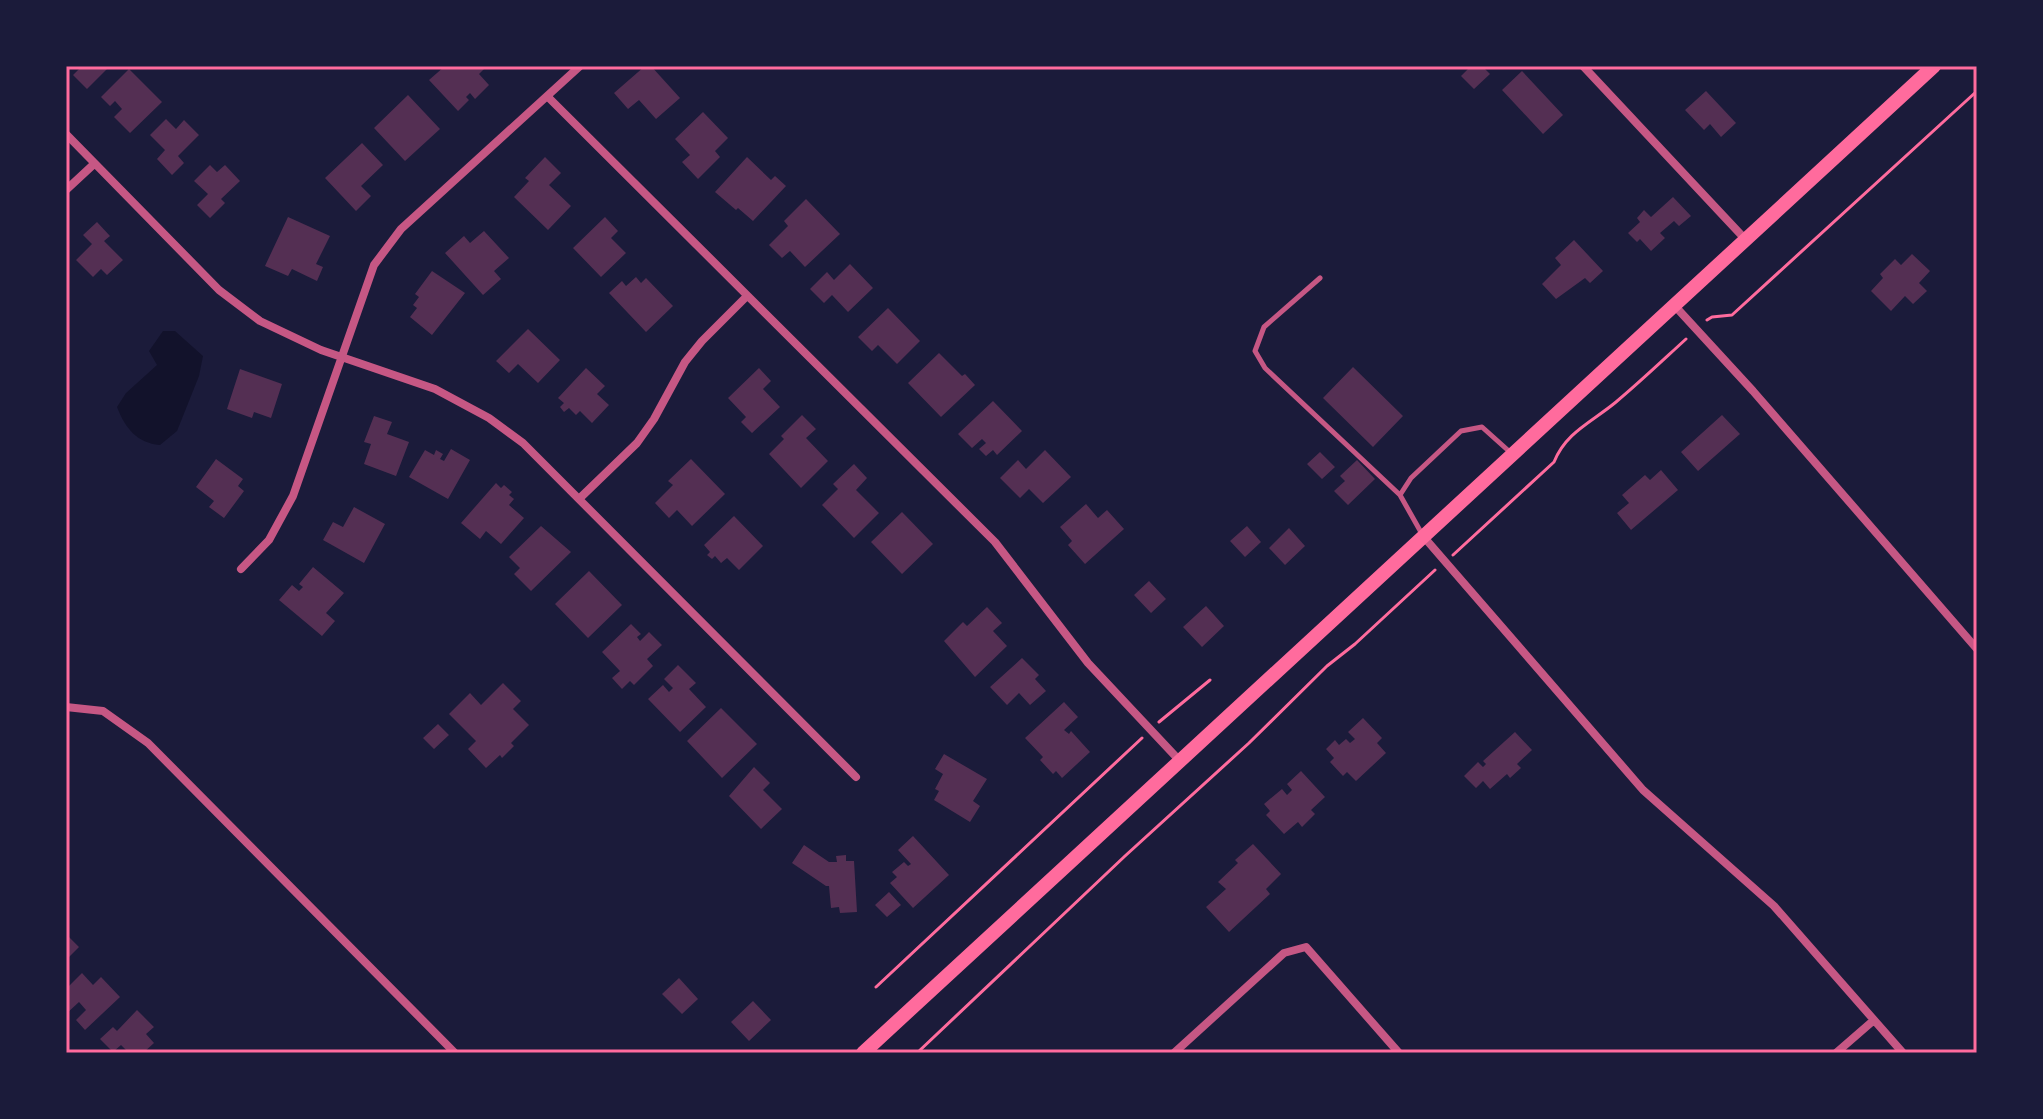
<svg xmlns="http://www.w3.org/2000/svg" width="2043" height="1119" font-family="Karla,sans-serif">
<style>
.water{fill:#12122b}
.building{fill:#542f53}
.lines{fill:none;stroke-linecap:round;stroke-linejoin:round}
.path{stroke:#ff6b9d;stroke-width:3}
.service{stroke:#c65784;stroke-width:5}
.minor{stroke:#c65784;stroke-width:8}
.secondary{stroke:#ff6b9d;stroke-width:14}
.neatline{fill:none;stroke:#ff6b9d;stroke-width:3}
</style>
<rect width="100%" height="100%" fill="#1b1b3a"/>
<!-- water -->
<path class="water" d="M163 331H175L203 356 199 376 177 431 160 445C137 443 125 428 117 407L126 393 157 365 149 351Z"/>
<!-- building -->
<path class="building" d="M82 66H110L87 89 73 75Z
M445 66H481L484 69 479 74 489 85 475 99 470 93 466 97 469 100 458 111 429 80Z
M645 66H651L680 98 656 119 639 100 628 109 614 93Z
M1464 66H1482L1490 74 1474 89 1461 76 1468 69Z
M129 69 162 102 130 133 114 117 122 109 115 101 110 106 101 97Z
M1522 71 1563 115 1543 134 1502 90Z
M1706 91 1736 123 1721 137 1710 124 1704 130 1685 110Z
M408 95 440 129 405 161 374 128Z
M703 112 728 138 715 151 720 157 698 179 682 162 690 155 675 139Z
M166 119 176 129 184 120 199 135 178 156 184 163 172 175 157 159 165 150 150 135Z
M362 143 383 165 361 186 371 196 356 211 325 178Z
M545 157 561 173 549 185 571 206 548 230 514 197 529 181 525 178Z
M747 157 771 180 775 176 786 186 753 221 738 208 736 210 715 192Z
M210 165 217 172 225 165 240 181 221 199 225 203 210 218 197 205 208 194 194 181Z
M1673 197 1691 216 1679 226 1674 221 1660 233 1665 238 1651 251 1640 239 1637 242 1628 233 1640 222 1637 218 1644 210 1651 217Z
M806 199 840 234 805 267 790 251 782 258 769 245 788 226 784 221Z
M288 217 330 236 316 264 323 267 317 281 292 269 288 276 265 266Z
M605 217 618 231 611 238 626 253 601 277 573 248Z
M97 222 110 236 104 241 123 260 107 275 101 269 93 277 76 260 92 244 83 235Z
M484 231 509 258 494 271 501 279 483 295 445 253 464 236 470 243Z
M1574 240 1603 271 1590 283 1585 278 1556 299 1542 284 1561 265 1555 258Z
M1912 254 1930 271 1919 283 1927 291 1913 304 1905 296 1891 311 1871 291 1883 278 1880 274 1895 259 1901 265Z
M850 264 873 288 848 312 832 295 824 303 810 289 827 272 834 280Z
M432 271 465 293 432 335 410 317 417 308 413 305 419 297 415 294Z
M636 277 641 283 646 278 673 306 646 332 609 293 622 281 626 286Z
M888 308 920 341 897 364 878 345 872 351 858 337Z
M528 329 560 360 538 383 518 364 509 373 496 361Z
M939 353 962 376 965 374 975 385 941 417 908 383Z
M1353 367 1403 416 1373 447 1323 398Z
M586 368 605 386 597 394 609 405 592 423 580 411 576 415 569 408 564 412 560 407 564 403 558 398Z
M759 368 771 381 763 389 780 407 752 433 741 422 746 417 728 398Z
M240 369 282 384 271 418 254 412 252 418 227 409Z
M993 401 1022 431 997 455 993 450 986 456 979 449 986 443 982 439 972 448 958 434Z
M802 415 816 429 806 438 828 461 801 488 769 454 784 439 781 436Z
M1722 415 1740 434 1698 471 1681 452Z
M374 416 392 422 387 434 409 442 396 476 364 464 371 444 364 442Z
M451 449 470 460 448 499 409 477 425 450 434 455 436 450 443 454 440 459 444 461Z
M1045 450 1071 477 1043 503 1029 489 1020 498 1000 478 1018 460 1026 469Z
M1320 452 1335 467 1322 479 1307 464Z
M216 459 243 479 238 486 244 491 224 518 209 507 214 501 196 487Z
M691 459 725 494 692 526 677 510 669 518 655 503 673 485 668 481Z
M1357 460 1375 479 1348 505 1334 491 1345 481 1340 476Z
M854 464 867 478 856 490 879 513 854 538 822 505 838 489 833 484Z
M1661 470 1678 490 1631 530 1617 513 1629 503 1622 495 1645 475 1650 480Z
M496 483 501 488 504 485 512 492 509 495 514 499 509 505 524 518 501 544 486 531 480 539 461 523Z
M1086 504 1098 518 1107 510 1124 529 1085 564 1068 545 1072 541 1060 527Z
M354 507 385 524 364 563 323 540 333 522 343 527Z
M902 512 933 544 902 574 871 542Z
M734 516 763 546 739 570 727 558 721 563 715 556 712 559 707 555 710 552 704 545Z
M541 526 571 552 531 591 514 574 520 568 509 557Z
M1247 526 1261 542 1245 557 1230 541Z
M1289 528 1305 546 1285 565 1269 548Z
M313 567 344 593 326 613 335 621 322 636 279 600 292 585 299 591 303 587 299 584Z
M589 571 622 605 588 638 555 604Z
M1149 581 1166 599 1151 613 1134 595Z
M1206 606 1224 626 1202 647 1183 627Z
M987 607 1002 623 993 631 1007 646 975 677 944 641 963 622 967 626Z
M631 624 641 634 637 637 640 641 649 632 662 645 647 659 653 666 634 685 630 681 622 689 612 678 620 671 602 652Z
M1022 658 1039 675 1035 679 1046 691 1030 705 1019 693 1007 705 990 687Z
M678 665 696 683 689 689 706 707 680 732 648 699 663 685 669 692 673 688 664 679Z
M503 683 521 701 513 709 529 725 511 743 514 746 502 758 500 755 486 768 468 749 476 741 449 714 470 693 481 705Z
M1064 702 1078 717 1064 730 1069 734 1071 731 1090 752 1062 778 1056 771 1053 774 1040 760 1043 757 1025 738Z
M721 708 757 744 722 778 687 741Z
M1363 718 1382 738 1377 743 1386 753 1356 781 1347 772 1343 776 1330 762 1334 758 1326 749 1335 740 1339 745 1346 739 1350 743 1355 739 1348 732Z
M438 724 449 735 434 749 423 738Z
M1515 732 1532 750 1517 764 1521 768 1510 778 1507 774 1490 789 1483 781 1476 788 1464 776 1478 762 1483 767 1486 764 1483 761Z
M944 754 987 779 973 801 980 806 970 822 934 800 939 791 935 789 943 774 935 769Z
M754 767 770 783 763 790 782 809 761 829 729 796Z
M1301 771 1325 797 1311 810 1315 814 1302 827 1298 822 1284 834 1266 815 1270 811 1264 804 1282 789 1287 795 1292 790 1287 784Z
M913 836 949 875 913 908 890 883 897 877 892 872 904 862 908 866 911 864 898 850Z
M1253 844 1281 874 1266 889 1270 894 1229 932 1206 907 1226 889 1218 882 1238 863 1235 860Z
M804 845 829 862H837L836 856 846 855V861H854L857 912 840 913 839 907 831 908 829 886H826L792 863Z
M889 892 901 905 887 917 875 905Z
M66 934 79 947 66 960Z
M82 973 93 985 101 977 120 997 85 1030 76 1020 86 1010 79 1002 66 1014V989Z
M679 978 698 999 682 1014 662 994Z
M753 1001 771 1020 749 1041 731 1022Z
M137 1010 154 1027 146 1034 154 1043 143 1053H129L121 1045 113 1052 100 1039 113 1027 117 1031Z"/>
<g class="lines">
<!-- path -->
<path class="path" d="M1707 320 1712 317 1732 315 1977 91
M1453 555 1554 462C1566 432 1592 422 1616 402 1640 382 1663 360 1686 339
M1159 722 1210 680
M876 987 1142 738
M917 1053 1125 856 1249 743 1327 666 1355 644 1435 570"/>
<!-- service -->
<path class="service" d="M1320 278 1264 327 1255 351 1265 368 1400 495
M1422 534 1400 495 1411 478 1461 431 1482 427 1511 453"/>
<!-- minor -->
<path class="minor" d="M1583 66 1745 239
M547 96 995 542 1088 663 1179 760
M66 134 219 290 260 321 321 350 435 389 489 418 523 443 856 777
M66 190 94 164
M1674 305 1753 391 1977 649
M580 498 637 443 654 419 685 362 702 341 747 296
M1423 536 1643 790 1774 906 1903 1053
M241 569 269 540 293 496 374 265 401 229 580 66
M66 707 103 711 148 743 455 1053
M1174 1053 1284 953 1306 947 1399 1053
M1836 1053 1874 1020"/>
<!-- secondary -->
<path class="secondary" d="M863 1053 1934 66"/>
</g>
<!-- border -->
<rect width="2043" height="1119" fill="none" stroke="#1b1b3a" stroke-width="136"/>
<rect x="68" y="68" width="1907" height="983" class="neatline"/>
</svg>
